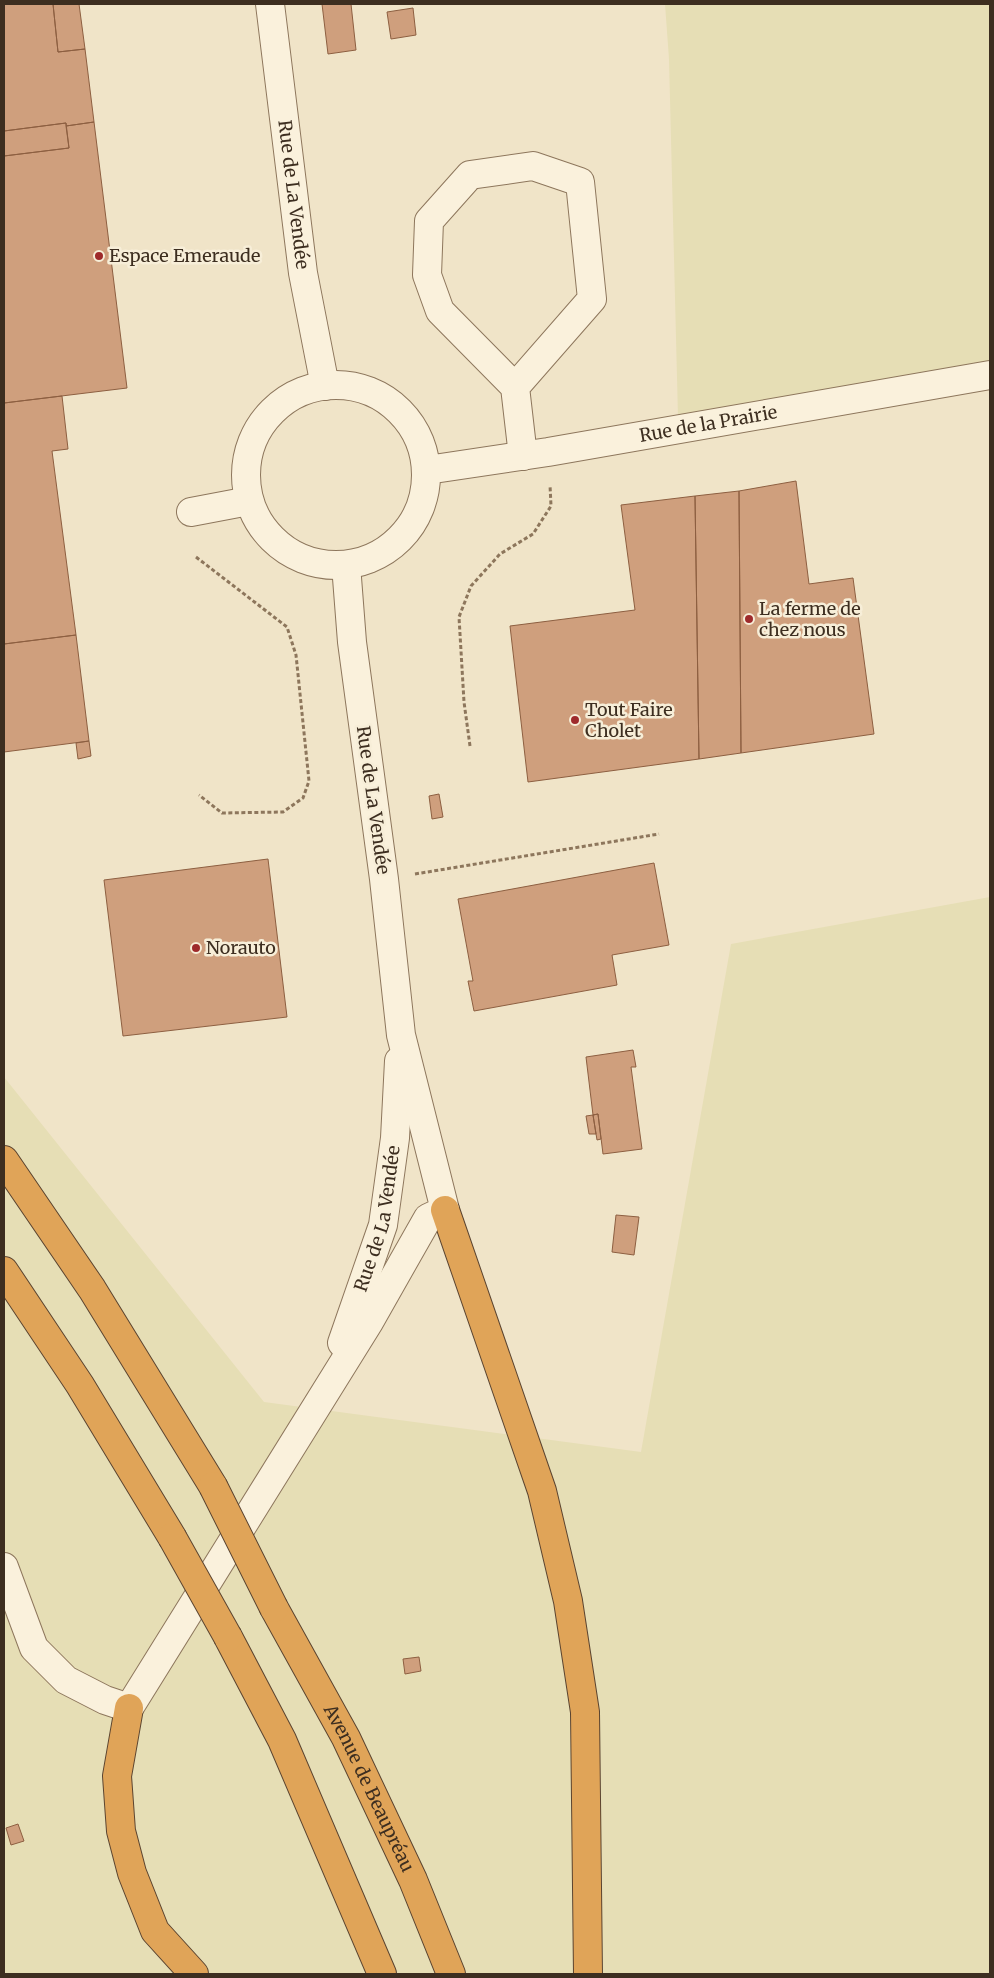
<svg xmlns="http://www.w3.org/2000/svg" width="994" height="1978" font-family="Merriweather,serif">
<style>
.farmland{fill:#e6deb5}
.building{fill:#cf9f7d;stroke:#8d5f41}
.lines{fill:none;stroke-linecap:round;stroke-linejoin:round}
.minor-casing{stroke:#8d765c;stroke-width:30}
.highway-casing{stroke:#5b4430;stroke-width:30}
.path{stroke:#8d765c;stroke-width:3;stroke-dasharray:4 2.5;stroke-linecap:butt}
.minor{stroke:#faf1dc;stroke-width:28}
.highway{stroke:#e0a458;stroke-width:28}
.highway-bridge-casing{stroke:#5b4430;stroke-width:30;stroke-linecap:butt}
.highway-bridge{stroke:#e0a458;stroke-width:28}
.poi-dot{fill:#9e2a2b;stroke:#f7eed8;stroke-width:2}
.labels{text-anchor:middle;stroke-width:5;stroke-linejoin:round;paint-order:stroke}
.street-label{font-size:18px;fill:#3d2e20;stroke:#f7eed8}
.poi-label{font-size:18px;fill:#3d2e20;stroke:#f7eed8;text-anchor:start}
</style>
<rect width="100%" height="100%" fill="#f0e4c8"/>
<!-- farmland -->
<path class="farmland" d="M665 4H990V367L678 417 669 59Z
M990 897V1974H4V1077L264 1402 641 1452 731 944Z"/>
<!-- building -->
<path class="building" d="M4 4H53L58 52 85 49 94 122 66 126V123L4 131Z
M53 4H79L85 49 58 52Z
M322 4H351L356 50 328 54Z
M413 8 416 35 391 39 387 12Z
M94 122 127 388 4 403V156L69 148 66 126Z
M66 123 69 148 4 156V131Z
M62 396 68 449 52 451 76 635 4 644V403Z
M796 481 809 584 853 578 874 734 741 753 739 491Z
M739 491 741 753 699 759 695 496Z
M695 496 699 759 528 782 510 626 635 610 621 505Z
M76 635 89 741 4 752V644Z
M89 741 91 756 78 759 76 743Z
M439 794 443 817 432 819 429 796Z
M268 859 287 1017 123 1036 104 880Z
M654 863 669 945 612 955 617 985 474 1011 468 981H473L458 899Z
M633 1050 636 1067H631L642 1149 603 1154 598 1114 593 1115 586 1057Z
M598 1114 601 1139 597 1140 593 1115Z
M593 1115 596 1134H589L586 1116Z
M616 1215 639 1217 634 1255 612 1252Z
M419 1657 421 1671 405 1674 403 1659Z
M18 1824 24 1841 11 1845 6 1828Z"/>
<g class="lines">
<defs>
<g id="minor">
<path id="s1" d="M270 4 303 273 325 386"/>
<circle cx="336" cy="475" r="90"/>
<path d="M515 387 440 311 427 275 429 221 470 175 533 166 580 182 592 299 515 387 523 456"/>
<path id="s2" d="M427 470 548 452 990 375"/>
<path d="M191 512 249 501"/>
<path id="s3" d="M342 1343 383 1225 395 1138 399 1061"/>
<path d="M4 1567 34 1648 66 1680 105 1700 129 1708 369 1322 428 1218 445 1210 401 1035 384 879 352 642 346 565"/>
</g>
<g id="highway">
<path d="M4 1160 92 1289 213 1486"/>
<path d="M445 1210 542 1491 568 1601 585 1712 588 1974"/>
<path d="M4 1271 80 1385 172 1537"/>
<path id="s4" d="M274 1608 346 1738 413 1880 451 1974"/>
<path d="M228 1637 282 1740 382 1974"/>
<path d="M129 1708 117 1776 121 1831 132 1873 155 1931 194 1974"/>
</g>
</defs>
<!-- minor casing -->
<use href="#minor" class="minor-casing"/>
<!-- highway casing -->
<use href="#highway" class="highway-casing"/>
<!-- path -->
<path class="path" d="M196 557 287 627 296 655 309 781 303 798 283 812 222 813 199 795
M470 746 464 702 459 617 471 586 500 554 533 534 551 506 550 485
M415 874 659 834"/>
<!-- minor -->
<use href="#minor" class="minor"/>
<!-- highway -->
<use href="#highway" class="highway"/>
<defs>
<path id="highway-bridge" d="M213 1486 274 1608
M172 1537 228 1637"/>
</defs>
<!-- highway-bridge casing -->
<use href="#highway-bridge" class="highway-bridge-casing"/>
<!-- highway-bridge -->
<use href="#highway-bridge" class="highway-bridge"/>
</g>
<!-- markers -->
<g class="poi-dot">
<circle cx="99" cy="256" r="5"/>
<circle cx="749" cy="619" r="5"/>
<circle cx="575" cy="720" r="5"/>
<circle cx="196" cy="948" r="5"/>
</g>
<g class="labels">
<!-- street labels -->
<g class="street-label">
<text dy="6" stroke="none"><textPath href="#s1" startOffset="192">Rue de La Vendée</textPath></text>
<text dy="6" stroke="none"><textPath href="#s2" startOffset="285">Rue de la Prairie</textPath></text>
<text transform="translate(373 800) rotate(82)" y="6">Rue de La Vendée</text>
<text dy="6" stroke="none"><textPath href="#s3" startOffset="130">Rue de La Vendée</textPath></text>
<text dy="6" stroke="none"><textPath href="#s4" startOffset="204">Avenue de Beaupréau</textPath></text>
</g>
<!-- poi labels -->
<g class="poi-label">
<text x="109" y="262">Espace Emeraude</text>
<text x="759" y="615">La ferme de<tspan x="759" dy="21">chez nous</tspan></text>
<text x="585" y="716">Tout Faire<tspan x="585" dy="21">Cholet</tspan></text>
<text x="206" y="954">Norauto</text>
</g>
</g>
<!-- border -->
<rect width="994" height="1978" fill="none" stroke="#3d2e20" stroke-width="10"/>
</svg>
